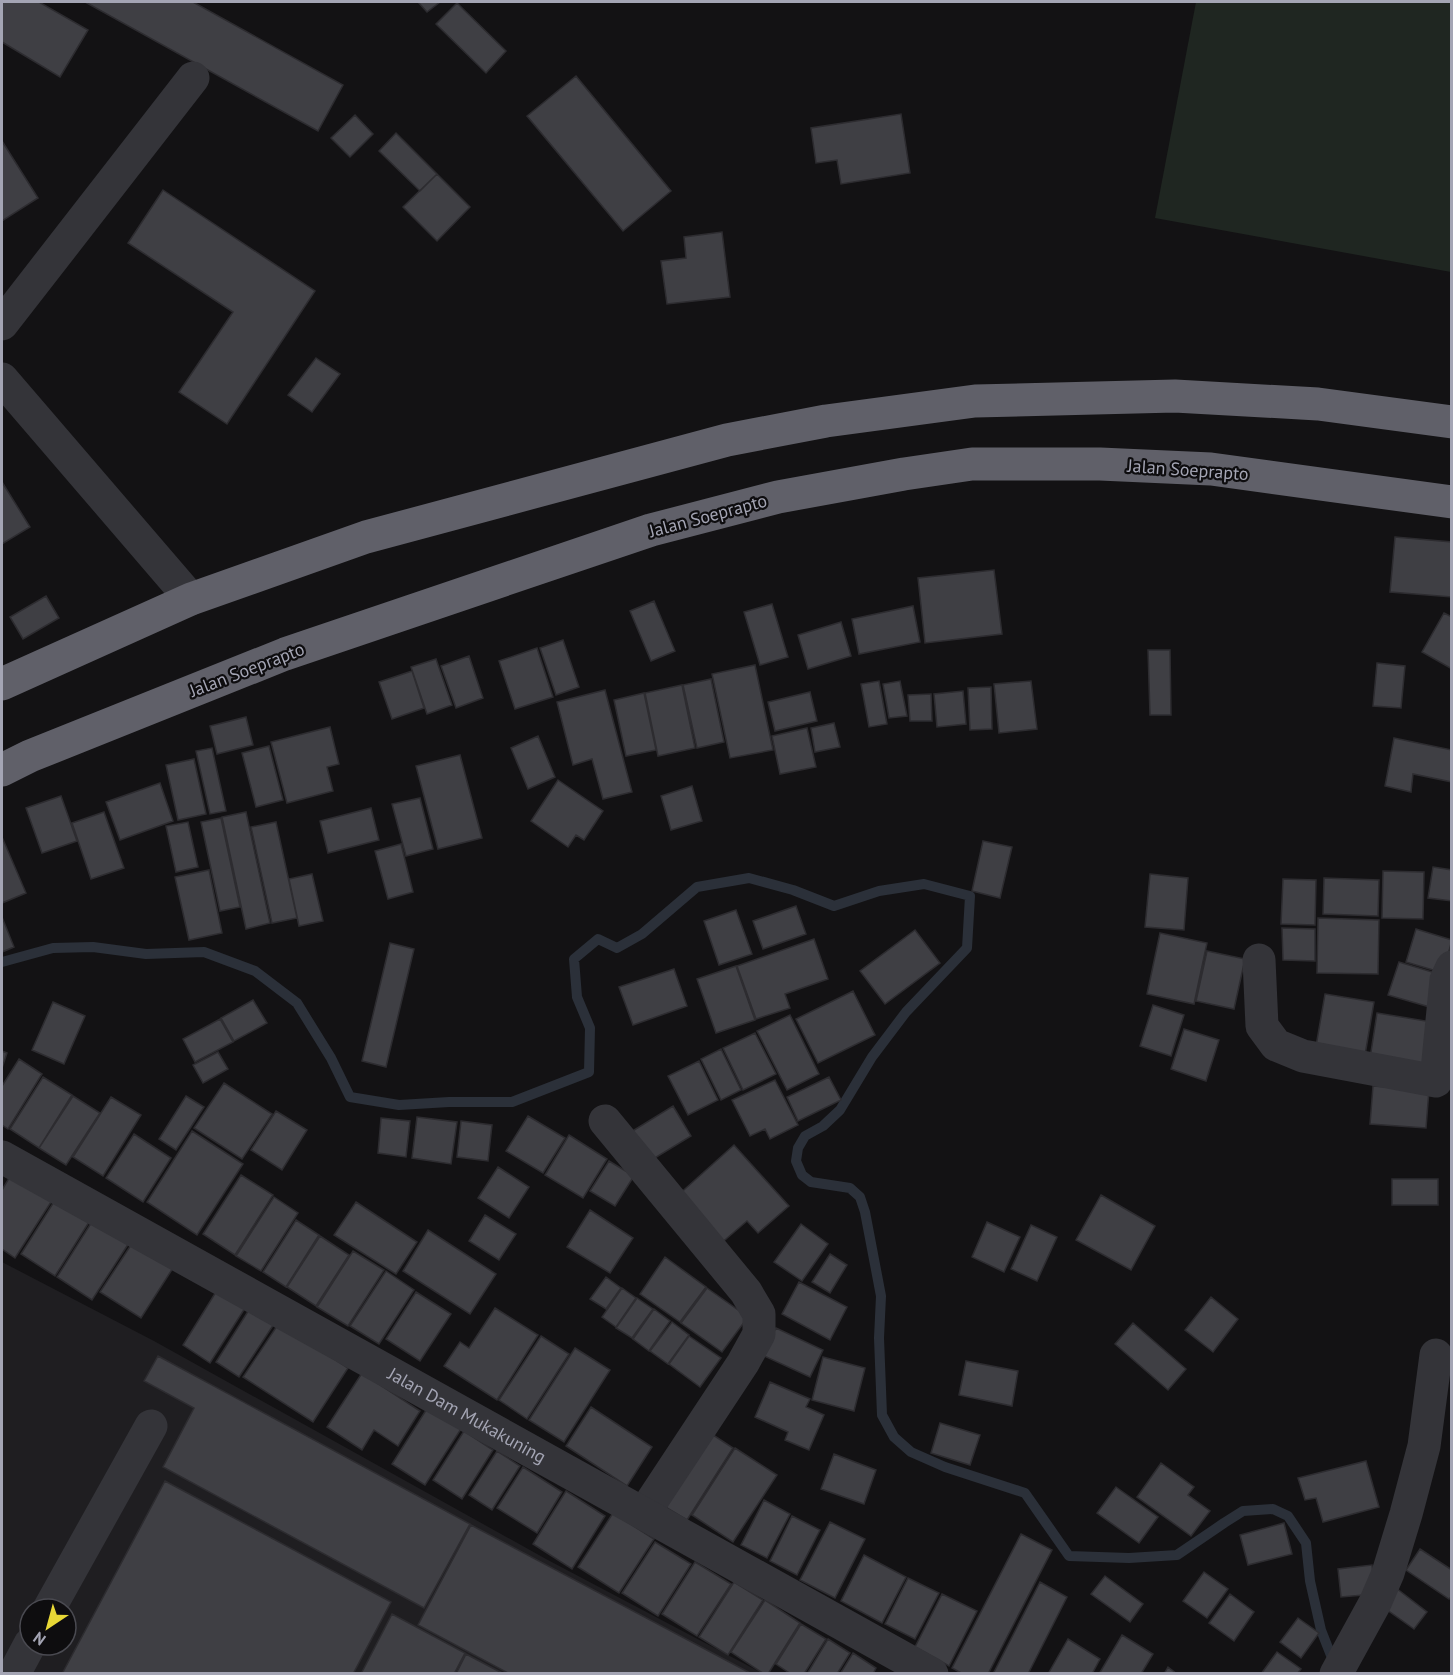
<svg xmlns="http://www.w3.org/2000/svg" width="1453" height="1675" font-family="'PT Sans',sans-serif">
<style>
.built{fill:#1f1e21;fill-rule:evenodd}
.green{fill:#1f2621}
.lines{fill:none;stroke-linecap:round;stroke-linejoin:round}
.stream{stroke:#2b3039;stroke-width:10}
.building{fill:#3f3f44;stroke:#2d2c30;stroke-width:1.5}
.minor{stroke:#343439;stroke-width:33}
.highway{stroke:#606069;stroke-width:33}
.labels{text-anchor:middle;stroke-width:4.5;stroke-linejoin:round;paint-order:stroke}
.street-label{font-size:18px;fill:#a4a5b4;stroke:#0e0d0f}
</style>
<rect width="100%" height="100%" fill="#131214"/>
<!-- built -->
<path class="built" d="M2 1262 154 1341 546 1559 762 1673H2ZM30 1609H66V1645H30Z"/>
<!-- green -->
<path class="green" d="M1196 2H1451V272L1155 218Z"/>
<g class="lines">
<!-- stream -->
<path class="stream" d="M2 962 53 948 93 947 146 954 204 952 255 971 297 1003 331 1058 350 1097 399 1105 449 1102H512L589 1072 590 1028 577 997 574 959 598 939 617 948 642 934 697 887 749 878 793 890 834 906 879 891 924 884 970 896 967 948 906 1012 872 1057 840 1110 823 1126 805 1136 798 1148 796 1161 802 1175 811 1182 850 1188 860 1197 865 1212 881 1296 879 1338 882 1415 894 1437 911 1452 945 1467 1025 1493 1069 1556 1129 1558 1177 1555 1224 1523 1243 1511 1273 1509 1288 1516 1306 1543 1310 1581 1321 1630 1332 1658 1337 1663"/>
</g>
<!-- building -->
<path class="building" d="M2 2H39L88 30 60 77 2 42Z
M85 2H193L343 85 318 131Z
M418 2H440L427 12Z
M457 3 506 51 486 73 436 24Z
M576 76 671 191 623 231 527 116Z
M901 114 910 173 841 184 837 160 816 163 811 128Z
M355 115 373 134 350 157 331 138Z
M396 133 437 174 420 191 379 151Z
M2 141 38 198 2 221Z
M437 174 470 207 437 241 403 207Z
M163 190 315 291 227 424 179 392 233 312 128 243Z
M722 232 730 297 667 304 661 261 686 258 684 237Z
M316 358 340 374 312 412 288 395Z
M2 482 30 527 2 544Z
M1395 537 1452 542V597L1390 592Z
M994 570 1002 634 925 643 918 578Z
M46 596 59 618 23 639 10 617Z
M654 601 675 651 651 661 630 611Z
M772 604 788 657 760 665 744 612Z
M913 606 920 642 859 654 852 619Z
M1444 613 1452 617V669L1422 652Z
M841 622 851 656 808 669 798 635Z
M563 640 579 687 556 695 540 648Z
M537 648 553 697 515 709 499 661Z
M1148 650H1170L1171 715H1150Z
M469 656 483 698 456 708 441 666Z
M436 659 452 705 427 714 411 667Z
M1377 663 1405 666 1401 708 1373 706Z
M755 665 773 750 730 758 712 674Z
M412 671 424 708 392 719 379 682Z
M711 679 724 742 697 748 683 685Z
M879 681 887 724 869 727 861 684Z
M900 681 907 716 889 718 883 684Z
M1031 681 1037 729 999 733 994 684Z
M682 685 695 748 658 756 645 693Z
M991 687 992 729 970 730 968 688Z
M605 690 632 792 603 799 592 759 573 765 557 702Z
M963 691 966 724 937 727 934 694Z
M810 692 817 721 775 731 768 702Z
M644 693 656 750 626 756 614 700Z
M931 694 932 721H910L908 695Z
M246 717 253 745 217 754 210 726Z
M834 723 840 747 815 752 811 728Z
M330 727 339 764 327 767 333 791 287 803 271 742Z
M807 728 816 767 780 774 772 736Z
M538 736 555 777 528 789 511 748Z
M1394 738 1452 750V782L1413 774 1411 792 1385 786Z
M269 746 283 800 256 807 242 753Z
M212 748 226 811 210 814 196 751Z
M460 755 482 838 438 849 416 766Z
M194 759 206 814 178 820 166 765Z
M558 780 603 811 584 840 576 835 568 847 531 821Z
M160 783 173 821 120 840 106 802Z
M692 786 702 821 671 830 661 796Z
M61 796 77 841 42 853 26 808Z
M420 798 433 849 406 856 392 804Z
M371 808 379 840 328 853 320 821Z
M104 812 124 868 91 879 72 823Z
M246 812 270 923 246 929 222 817Z
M221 818 240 907 220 911 201 822Z
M188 822 198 867 176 872 166 826Z
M276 822 297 918 272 923 251 827Z
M2 837 26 893 2 903Z
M983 841 1012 847 1000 898 972 891Z
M401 844 413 892 388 899 375 851Z
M1433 867 1452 870V901L1428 898Z
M209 870 222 933 189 940 175 877Z
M1383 871 1424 872 1423 919 1382 918Z
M312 874 323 921 299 926 289 879Z
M1150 874 1188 878 1184 930 1145 927Z
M1324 878 1379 880 1378 916 1323 914Z
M1283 879 1316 880 1315 925 1281 924Z
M796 906 806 934 763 949 753 921Z
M736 910 752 954 719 965 704 921Z
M2 917 14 947 2 952Z
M1318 918 1379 920 1378 974 1317 973Z
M1282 928 1315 929V961L1283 960Z
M1416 929 1452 940 1443 973 1406 962Z
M915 930 940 963 885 1004 860 971Z
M1160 933 1207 943 1194 1004 1147 994Z
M814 939 828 979 785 994 790 1008 756 1019 737 966Z
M390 943 414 949 386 1067 362 1061Z
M1207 951 1245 959 1234 1009 1196 1001Z
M1399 962 1442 975 1433 1008 1388 995Z
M736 966 755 1020 716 1033 697 979Z
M674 969 687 1006 633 1025 619 987Z
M853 991 875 1035 818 1063 796 1019Z
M1325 994 1374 1002 1364 1061 1315 1052Z
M253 1000 267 1023 234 1041 221 1018Z
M53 1002 85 1016 64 1064 32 1050Z
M1153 1005 1184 1015 1171 1056 1140 1046Z
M1377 1013 1432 1022 1423 1074 1369 1065Z
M790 1015 819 1074 787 1090 757 1031Z
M220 1019 233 1042 195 1062 183 1039Z
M1184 1029 1219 1040 1206 1081 1171 1069Z
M755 1033 776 1074 743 1090 723 1048Z
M721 1049 741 1090 721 1100 701 1059Z
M2 1051 7 1053 2 1068Z
M218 1052 228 1069 203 1083 193 1065Z
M19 1059 42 1074 8 1129 2 1125V1086Z
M699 1061 718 1100 688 1115 668 1076Z
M43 1077 72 1095 39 1148 10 1129Z
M829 1077 841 1100 798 1121 787 1097Z
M775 1080 798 1125 770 1139 765 1129 750 1136 732 1100Z
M224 1083 272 1114 242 1159 194 1128Z
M1373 1086 1429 1090 1426 1128 1370 1124Z
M73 1096 100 1113 66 1165 39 1148Z
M186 1096 204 1107 176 1150 159 1139Z
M111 1097 141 1115 103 1176 73 1157Z
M673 1106 691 1136 645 1164 626 1135Z
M276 1111 307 1130 282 1170 251 1150Z
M528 1116 565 1138 543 1173 506 1151Z
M417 1117 457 1122 451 1164 412 1158Z
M381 1118 410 1121 406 1157 378 1153Z
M461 1121 492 1125 488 1161 457 1157Z
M192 1131 243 1164 197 1235 147 1202Z
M134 1134 171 1158 143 1202 106 1178Z
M569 1135 607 1159 583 1198 545 1175Z
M734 1145 789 1206 758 1233 747 1221 719 1245 676 1197Z
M609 1161 634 1176 615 1206 590 1191Z
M498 1167 529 1187 509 1218 478 1198Z
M12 1173 53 1199 15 1258 2 1249V1190Z
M241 1175 273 1195 235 1255 203 1234Z
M1392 1179H1438V1205H1392Z
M1101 1195 1155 1226 1131 1270 1076 1240Z
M57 1197 91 1219 55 1276 21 1254Z
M274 1197 298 1213 261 1271 236 1256Z
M356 1202 417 1242 396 1274 334 1235Z
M590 1210 633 1238 610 1273 567 1247Z
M485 1215 516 1234 499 1260 469 1241Z
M93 1220 129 1243 92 1300 57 1277Z
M296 1220 319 1235 286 1287 263 1272Z
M987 1222 1020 1237 1004 1272 972 1257Z
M801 1224 828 1244 802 1281 774 1262Z
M1031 1225 1057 1237 1037 1281 1011 1269Z
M428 1230 496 1274 470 1314 403 1271Z
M320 1236 349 1255 316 1306 287 1287Z
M133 1242 173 1268 141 1318 100 1292Z
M353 1251 384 1270 348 1326 317 1307Z
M830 1254 847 1265 830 1293 812 1282Z
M665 1257 706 1287 680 1322 640 1294Z
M386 1271 414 1290 379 1344 350 1326Z
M606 1277 621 1288 606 1309 590 1299Z
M799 1282 847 1307 830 1340 782 1314Z
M219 1287 247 1305 210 1363 183 1345Z
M622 1288 636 1298 616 1327 602 1317Z
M707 1288 748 1317 722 1352 681 1323Z
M416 1292 451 1314 420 1361 386 1339Z
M1211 1297 1238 1319 1213 1352 1185 1330Z
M637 1298 653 1309 632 1338 616 1328Z
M252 1305 276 1321 239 1377 216 1362Z
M495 1308 538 1335 497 1400 444 1366 460 1342 469 1348Z
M654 1309 670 1321 649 1351 633 1339Z
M672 1322 689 1335 668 1364 650 1351Z
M279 1323 348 1368 313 1422 243 1377Z
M1133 1323 1186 1369 1168 1390 1115 1344Z
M776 1328 823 1350 810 1377 762 1355Z
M541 1336 569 1354 527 1419 499 1400Z
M689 1336 721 1358 700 1387 669 1364Z
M575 1348 610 1370 564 1442 529 1420Z
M158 1356 470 1524 424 1608 163 1467 194 1408 144 1381Z
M823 1357 865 1368 854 1411 812 1400Z
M966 1361 1018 1371 1012 1406 959 1395Z
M362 1373 420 1411 398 1446 374 1430 362 1450 327 1427Z
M770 1382 810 1399 806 1407 824 1415 809 1450 785 1440 788 1432 755 1417Z
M428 1407 461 1429 425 1485 392 1464Z
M591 1407 652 1447 627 1486 566 1446Z
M940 1423 980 1435 970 1465 931 1453Z
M704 1429 733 1448 687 1520 657 1502Z
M464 1431 493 1450 462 1499 433 1480Z
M735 1448 777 1475 733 1542 692 1515Z
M497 1451 520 1466 492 1510 469 1495Z
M834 1454 876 1470 864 1504 821 1489Z
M1366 1461 1379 1507 1323 1522 1316 1498 1305 1500 1298 1478Z
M1161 1463 1194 1487 1188 1495 1210 1511 1191 1536 1137 1497Z
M523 1467 562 1492 537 1533 497 1508Z
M165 1481 391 1602 353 1674H62Z
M1116 1487 1158 1517 1139 1543 1097 1513Z
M566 1491 605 1516 572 1569 533 1544Z
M764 1500 790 1514 767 1558 741 1545Z
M613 1513 654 1539 619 1593 578 1567Z
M792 1516 820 1530 797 1575 770 1561Z
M830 1522 865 1539 835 1598 800 1580Z
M1284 1523 1292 1554 1248 1565 1240 1535Z
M471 1525 752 1674H510L418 1625Z
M1021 1534 1052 1550 988 1674H963L952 1668Z
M655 1542 691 1564 658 1616 622 1593Z
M1420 1549 1452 1570V1596L1449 1599 1406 1570Z
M864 1555 906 1577 882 1623 841 1601Z
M695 1562 731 1584 697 1636 662 1614Z
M1372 1565 1375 1594 1341 1597 1338 1569Z
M1204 1572 1228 1589 1207 1618 1183 1601Z
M1105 1576 1143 1604 1130 1622 1091 1594Z
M908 1578 939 1593 915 1639 885 1624Z
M734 1582 763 1600 728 1655 699 1637Z
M1040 1582 1067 1597 1028 1674H993Z
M1396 1588 1427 1612 1414 1629 1383 1607Z
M942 1594 977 1611 949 1666 915 1647Z
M1230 1594 1254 1612 1234 1641 1209 1623Z
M765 1600 800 1623 768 1674H764L731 1652Z
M392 1614 465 1653 454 1674H361Z
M1298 1618 1319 1633 1301 1658 1280 1642Z
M801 1624 826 1639 804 1674H791L776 1664Z
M1122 1635 1153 1654 1141 1674H1099Z
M828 1639 850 1653 837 1674H807Z
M1068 1639 1100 1659 1092 1674H1048Z
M1277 1652 1301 1669 1297 1674H1261Z
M853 1653 876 1668 873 1674H840Z
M466 1654 504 1674H456Z
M1168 1667 1177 1674H1164Z"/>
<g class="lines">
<!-- minor -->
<g class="minor">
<path d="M2 324 193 78"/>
<path d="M2 379 191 599"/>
<path d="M1259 960 1262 1026 1276 1045 1303 1056 1436 1081 1446 980 1452 967"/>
<path d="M605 1121 746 1292 759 1314V1334L743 1363 644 1513"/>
<path id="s1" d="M2 1157 932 1674"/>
<path d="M49 1609 151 1426"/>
<path d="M14 1674 30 1644"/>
<path d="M1336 1674 1375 1603 1388 1573 1406 1514 1424 1446 1436 1355"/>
</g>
<!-- highway -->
<path class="highway" d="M2 684 191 599 366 537 727 440 826 421 975 401 1175 396 1318 404 1452 422
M2 770 30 756 285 654 651 530 778 497 904 474 972 464H1100L1211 469 1452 502"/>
</g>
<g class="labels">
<!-- street labels -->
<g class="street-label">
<text transform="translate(1188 470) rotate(4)" y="6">Jalan Soeprapto</text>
<text transform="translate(708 516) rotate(-15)" y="6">Jalan Soeprapto</text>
<text transform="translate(247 670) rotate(-21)" y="6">Jalan Soeprapto</text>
<text dy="6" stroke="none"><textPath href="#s1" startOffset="532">Jalan Dam Mukakuning</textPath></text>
</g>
</g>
<!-- border -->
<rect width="1453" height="1675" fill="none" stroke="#a4a5b4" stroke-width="6"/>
<!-- north arrow -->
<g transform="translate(48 1627) rotate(216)"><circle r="28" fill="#0e0d0f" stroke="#4a4a51" stroke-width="1.5"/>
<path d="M0-4.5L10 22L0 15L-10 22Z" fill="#e8d836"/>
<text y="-9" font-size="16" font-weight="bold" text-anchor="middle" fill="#a4a5b4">N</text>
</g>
</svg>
